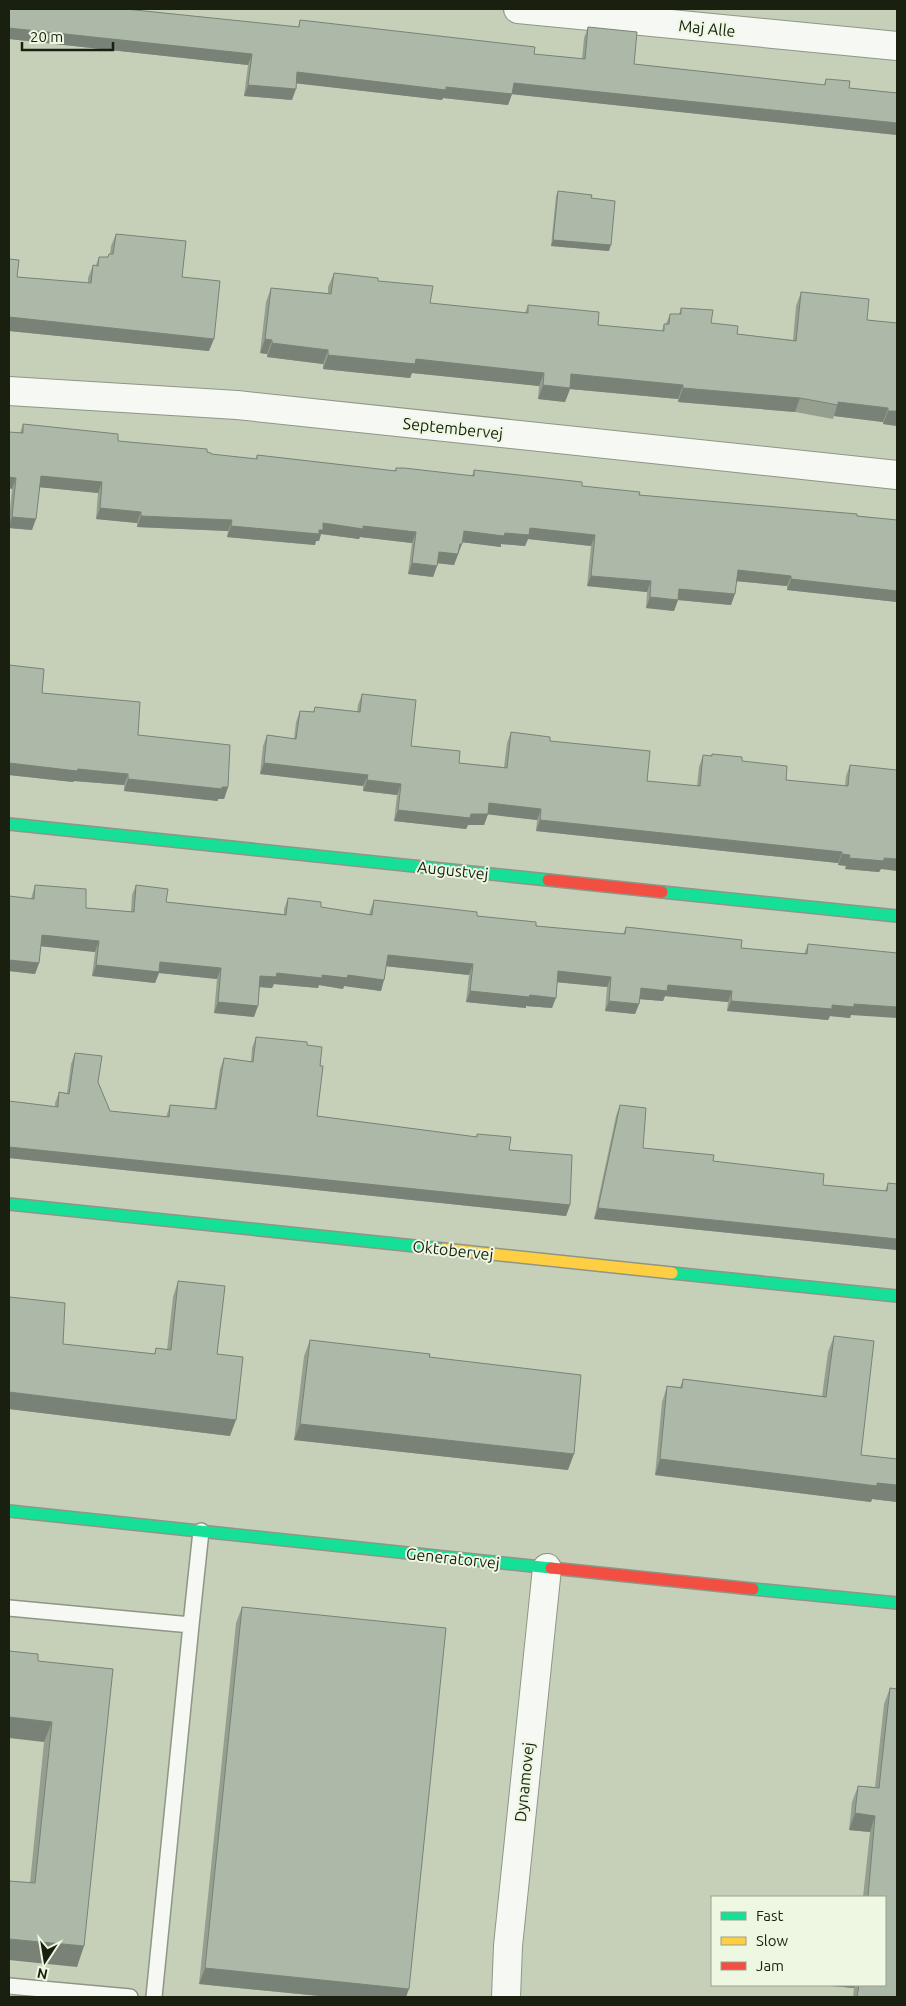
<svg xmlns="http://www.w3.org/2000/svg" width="906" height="2006" font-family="Ubuntu,sans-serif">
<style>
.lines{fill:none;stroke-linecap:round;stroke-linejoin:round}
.lane-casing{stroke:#8e9685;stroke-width:18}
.street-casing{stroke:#8e9685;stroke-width:30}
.fast-casing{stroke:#8e9685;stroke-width:14}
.slow-casing{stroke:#8e9685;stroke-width:14}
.jam-casing{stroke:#8e9685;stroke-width:14}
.lane{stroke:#f6f8f4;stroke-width:15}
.street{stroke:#f6f8f4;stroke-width:28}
.fast{stroke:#16e098;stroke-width:11}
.slow{stroke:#ffcf43;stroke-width:11}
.jam{stroke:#f24e42;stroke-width:11}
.wall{fill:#959f90}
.shaded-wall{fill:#798276}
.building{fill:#adb9a8;stroke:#798276}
.labels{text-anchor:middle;stroke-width:4;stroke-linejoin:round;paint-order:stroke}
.street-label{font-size:16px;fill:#192010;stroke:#edf7e1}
</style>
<rect width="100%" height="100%" fill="#c6d0b9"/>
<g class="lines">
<defs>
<path id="lane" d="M9 1608 191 1625 154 1997
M191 1625 201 1531
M9 1986 130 1997"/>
<path id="street" d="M518 9 897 46
M9 391 237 405 897 475
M506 1997 508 1946 547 1568"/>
<path id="fast" d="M9 824 548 880
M662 892 897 916
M9 1204 444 1249
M672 1273 897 1296
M9 1511 551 1568
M753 1589 897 1603"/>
<path id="slow" d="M444 1249 672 1273"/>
<path id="jam" d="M548 880 662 892
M551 1568 753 1589"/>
</defs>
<!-- lane casing -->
<use href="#lane" class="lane-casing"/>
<!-- street casing -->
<use href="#street" class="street-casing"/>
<!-- fast casing -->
<use href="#fast" class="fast-casing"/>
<!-- slow casing -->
<use href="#slow" class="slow-casing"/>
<!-- jam casing -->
<use href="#jam" class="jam-casing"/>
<!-- lane -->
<use href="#lane" class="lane"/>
<!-- street -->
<use href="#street" class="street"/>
<!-- fast -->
<use href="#fast" class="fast"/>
<!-- slow -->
<use href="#slow" class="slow"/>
<!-- jam -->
<use href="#jam" class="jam"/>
</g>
<!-- wall -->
<path class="wall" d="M9 9 298 27 300 20 534 54 582 59 584 38 588 27 634 64 824 85 826 79 849 88 897 93V135L512 94 508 105 443 98 442 100 296 83 292 100 244 96 248 65 9 39Z
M558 191 591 198 609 251 551 246 556 196Z
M116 234 182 277 209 351 9 331V259L17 277 88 283V278L93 265H96L99 257H108L109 254H110L111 246Z
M334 273 378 281 430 303 525 313 528 305 598 325 662 331 664 324H666L670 314H679L681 308 711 323 737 334 793 340 796 306 801 292 867 320 897 323V426L883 424V422L834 416 833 419 795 412 678 402V399L570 389 565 402 538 399 539 386 412 373 410 378 323 369V364L267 357V354L260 353 266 302 271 288 328 293V287Z
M23 424 118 441 207 452 211 454 256 459 257 455 395 471 396 468 472 476 474 470 582 486 639 495 897 520V602L787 590V586L737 581 731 605 678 600 674 611 646 608 647 592 587 586 591 546 528 539 525 546 501 544V547L462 542 454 565 438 563 433 577 408 574 412 543 360 537 359 539 321 534 319 541H316L315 545 227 537 228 531 137 527V523L96 519 98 493 40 487 32 530 9 528V518L12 489 9 488V432L20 433Z
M9 665 42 693 138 735 228 787 224 799H218V801L124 791V785L74 781 73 782 9 775Z
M362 694 411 746 459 763 504 767 507 743 511 732 550 741 647 781 697 786 699 767 703 755 711 756 712 754 742 761 786 780 845 786 846 776 850 765 881 869 879 872 845 869 846 866 838 865V863L536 831 537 820 488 814 484 825H468L466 829 394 821 397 795 363 791V786L260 774 263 746 267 735 294 739 296 722 300 711 313 712 315 707 357 712 358 705Z
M35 885 86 908 131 912 132 895 136 885 166 902 284 914V909L288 898 321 907 369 915 370 911 374 900 536 926 623 934 626 927 741 948 804 954 808 944 851 1015 850 1018 830 1016 828 1020 727 1011 728 1002 665 996 663 1001 640 999 639 1004 635 1014 605 1011 607 987 557 982 552 1008 526 1006V1008L466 1002 469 975 386 966 381 991 344 986 343 989 319 985 318 988 274 984 272 988 260 987 254 1017 214 1013 217 979 159 973 155 983 92 976 95 952 41 946 39 963 35 974 9 971V896L31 899Z
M256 1037 307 1045 320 1066 317 1116 476 1137 477 1134 509 1150 570 1205 566 1216 9 1158V1101L55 1107V1103L59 1092 67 1093 71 1064 75 1053 98 1082 110 1111 166 1117 170 1105 214 1109 220 1069 224 1058 251 1062 252 1048Z
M620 1105 643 1148 713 1161 823 1185 885 1191 888 1183 896 1184 897 1181V1250L594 1219 616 1116Z
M178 1281 217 1354 230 1436 9 1409V1297L63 1344 154 1354 156 1348 167 1350 173 1297Z
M834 1336 861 1455 897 1459V1502L872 1499 871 1502 655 1475 662 1402 667 1386 680 1387 683 1379 822 1396 828 1352Z
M310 1340 429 1357 568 1470 294 1440 304 1356Z
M242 1607 406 1997H330L199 1984 236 1623Z
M38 1661 113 1669 77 1967 30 1883 44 1742Z
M890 1688 897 1997H853L854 1988 821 1985H885V1897H863L870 1832 849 1830 852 1802 858 1786 875 1787 884 1704Z"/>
<!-- shaded-wall -->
<path class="shaded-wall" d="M9 28 252 54 248 65 9 39Z
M297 72 446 87 512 94 508 105 443 98 442 100 293 83Z
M514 83 897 123V135L510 94Z
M248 85 296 89 292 100 244 96Z
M553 240 611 245 609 251 551 246Z
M9 317 214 339 209 351 9 331Z
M265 339 272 340 267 354 260 353Z
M272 343 328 350 323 364 267 357Z
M328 355 416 359 544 373 539 386 412 373 410 378 323 369Z
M571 374 683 385 678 399 570 389 565 402 538 399 543 385Z
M683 388 800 398 795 412 678 402Z
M838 402 888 408 883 422 834 416Z
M888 411H897V426L883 424Z
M41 476 80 479 102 482 98 493 37 487Z
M9 477 16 478 12 489 9 488Z
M100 508 141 512 137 523 96 519Z
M141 516 232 520 228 531 137 527Z
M12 517 36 519 32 530 9 528V525Z
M323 523 363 526 416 532 412 543 360 537 359 539 321 534 319 541H316L315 545 227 537 231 526 319 530Z
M530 528 595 535 591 546 528 539 525 546 501 544V547L460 542 464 531Z
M460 544H462L454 565 435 563 439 552Z
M412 563 437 566 433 577 408 574Z
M738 570 791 576 787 586 734 581Z
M591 576 651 581 647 592 587 586Z
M791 579 897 591V602L787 590Z
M679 589 735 594 731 605 678 600 674 611 646 608 650 597Z
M9 763 78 769 128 774 124 785 74 781 73 782 9 775Z
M264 763 368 775 363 786 260 774Z
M128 779 228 787 224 799H218V801L124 791Z
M367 780 401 784 397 795 363 791Z
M489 803 541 809 537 820 485 814Z
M398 810 471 814H488L484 825H468L466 829 394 821Z
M540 820 842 852 838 863 536 831Z
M842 854 850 855 846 866 838 865Z
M849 858H884L897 859V871L881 869 879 872 845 869Z
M42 935 99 941 95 952 38 946Z
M388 955 473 964 469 975 384 966Z
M9 960 39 963 35 974 9 971Z
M160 962 221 968 217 979 159 973 155 983 92 976 96 965Z
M558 971 611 977 607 987 554 982Z
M277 973 348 975 384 980 381 991 344 986 343 989 319 985 318 988 274 984 272 988 257 987 260 976Z
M668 985 732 991 728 1002 665 996 663 1001 637 999 641 988Z
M470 991 530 995 556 998 552 1008 526 1006V1008L466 1002Z
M609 1001 639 1004 635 1014 605 1011Z
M731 1001 832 1005 854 1004 897 1007V1018L851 1015 850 1018 830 1016 828 1020 727 1011Z
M218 1002 258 1006 254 1017 214 1013Z
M9 1147 570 1205 566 1216 9 1158Z
M598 1208 897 1239V1250L594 1219Z
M9 1392 236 1420 230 1436 9 1409Z
M300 1424 574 1454 568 1470 294 1440Z
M660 1459 897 1485V1502L872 1499 871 1502 655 1475Z
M9 1717 52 1722 44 1742 9 1738Z
M855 1813 875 1816 870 1832 849 1830Z
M9 1939 84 1946 77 1967 9 1960Z
M205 1968 409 1989 406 1997H330L199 1984Z
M821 1985H855L854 1988Z"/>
<!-- building -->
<path class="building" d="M9 9H125L299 27 300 20 535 47 534 54 585 59 588 27 637 32 634 64 825 85 826 79 850 81 849 88 897 93V123L514 83 512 94 446 87V90L297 72 296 89 248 85 252 54 9 28Z
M558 191 592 195 591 198 615 201 611 245 553 240Z
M116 234 186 241 182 277 220 281 214 339 9 317V259L19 260 17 277 91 283 93 265 98 266 99 257H108L109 254H113Z
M334 273 378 278V281L433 286 430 303 528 313V305L599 312 598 325 664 331V324H669L670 314H681V308L713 310 711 323 738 326 737 334 796 341 801 292 869 299 867 320 897 323V411H888V408L838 402V405L800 398 683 388V385L571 374 570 388 543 385 544 373 416 359 415 364 328 355V350L272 343V340L265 339 271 288 331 294Z
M23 424 118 434V441L207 449V452L211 453V454L257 459V455L396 471V468H404L474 476V470L582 482V486L640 492 639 495 857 514V516L897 520V591L791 579V576L738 570 735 594 679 589 678 600 650 597 651 581 591 576 595 535 530 528 529 535 505 533 504 536 464 531 462 544H460L458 554 439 552 437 566 412 563 416 532 363 526V529L323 523V530H319V534L231 526 232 520 141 516V512L100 508 102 482 41 476 36 519 12 517 16 478 9 477V432L23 433Z
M9 665 44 669 42 693 140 702 138 735 230 745 228 787H222V789L128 779V774L78 769 77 771 9 763Z
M362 694 416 700 411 746 460 751 459 763 507 768 511 732 550 737V741L650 751 647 781 700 786 703 755 712 756V754L742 757V761L787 766 786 780 848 786 850 765 897 770V859L884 858V861L849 858 850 855 842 854V852L540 820 541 809 489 803 488 814H471L470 818 398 810 401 784 367 780 368 775 264 763 267 735 296 739 300 711 314 712 315 707 360 712Z
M35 885 86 889V908L134 912 136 885 168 889 166 902 286 915 288 898 321 902V907L372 915 374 900 477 912V916L536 922V926L625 934 626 927 742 940 741 948 807 954 808 944 897 953V1007L854 1004V1007L832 1005V1009L731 1001 732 991 668 985 667 991 641 988 639 1004 609 1001 611 977 558 971 556 998 530 995 529 997 470 991 473 964 388 955 384 980 348 975 347 978 322 975V978L277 973 276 977 260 976 258 1006 218 1002 221 968 160 962 159 972 96 965 99 941 42 935 39 963 9 960V896L34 899Z
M256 1037 307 1042V1045L322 1047 320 1066H323L317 1116 477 1137V1134L511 1137 509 1150 572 1155 570 1205 9 1147V1101L58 1107 59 1092 69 1094 75 1053 102 1056 98 1082 110 1111 169 1117 170 1105 216 1109 224 1058 253 1062Z
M620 1105 646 1108 643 1148 714 1155 713 1161 824 1174 823 1185 887 1191 888 1183 897 1184V1182V1239L598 1208Z
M178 1281 225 1286 217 1354 243 1357 236 1420 9 1392V1297L65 1303 63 1344 155 1354 156 1348 171 1350Z
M834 1336 874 1341 861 1455 897 1459V1485L877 1483V1486L660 1459 667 1386 682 1388 683 1379 826 1397Z
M310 1340 430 1354 429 1357 581 1375 574 1454 300 1424Z
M242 1607 446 1628 409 1989 205 1968Z
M9 1651 38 1654V1661L113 1669 84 1946 9 1939V1881L35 1883 52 1722 9 1717Z
M890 1688 897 1689V1997H857L859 1985H885V1897H868L875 1816 855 1813 858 1786 879 1788Z"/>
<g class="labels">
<!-- street labels -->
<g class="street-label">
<text transform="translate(707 28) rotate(6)" y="6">Maj Alle</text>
<text transform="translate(453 428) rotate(6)" y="6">Septembervej</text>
<text transform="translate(453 870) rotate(6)" y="6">Augustvej</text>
<text transform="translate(453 1250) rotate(6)" y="6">Oktobervej</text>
<text transform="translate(453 1558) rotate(6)" y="6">Generatorvej</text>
<text transform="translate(524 1782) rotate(-84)" y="6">Dynamovej</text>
</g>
</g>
<!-- border -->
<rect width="906" height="2006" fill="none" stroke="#192010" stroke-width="20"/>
<!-- legend -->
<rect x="711" y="1896" width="175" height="90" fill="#edf7e1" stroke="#98a18d"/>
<rect x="721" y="1912" width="25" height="8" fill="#16e098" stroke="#98a18d"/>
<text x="756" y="1921" font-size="15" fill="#192010">Fast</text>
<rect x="721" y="1937" width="25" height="8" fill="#ffcf43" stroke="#98a18d"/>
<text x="756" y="1946" font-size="15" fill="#192010">Slow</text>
<rect x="721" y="1962" width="25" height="8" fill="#f24e42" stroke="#98a18d"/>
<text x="756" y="1971" font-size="15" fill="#192010">Jam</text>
<!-- north arrow -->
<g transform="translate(45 1961) rotate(192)" stroke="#edf7e1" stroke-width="4" paint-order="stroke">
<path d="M0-4L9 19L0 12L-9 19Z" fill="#192010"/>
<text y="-8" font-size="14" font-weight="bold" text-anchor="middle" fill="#192010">N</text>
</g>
<!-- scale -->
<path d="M22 42v8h91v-8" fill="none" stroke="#192010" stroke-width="2.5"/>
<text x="30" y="42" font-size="15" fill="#192010" stroke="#edf7e1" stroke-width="4" paint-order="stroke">20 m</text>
</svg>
